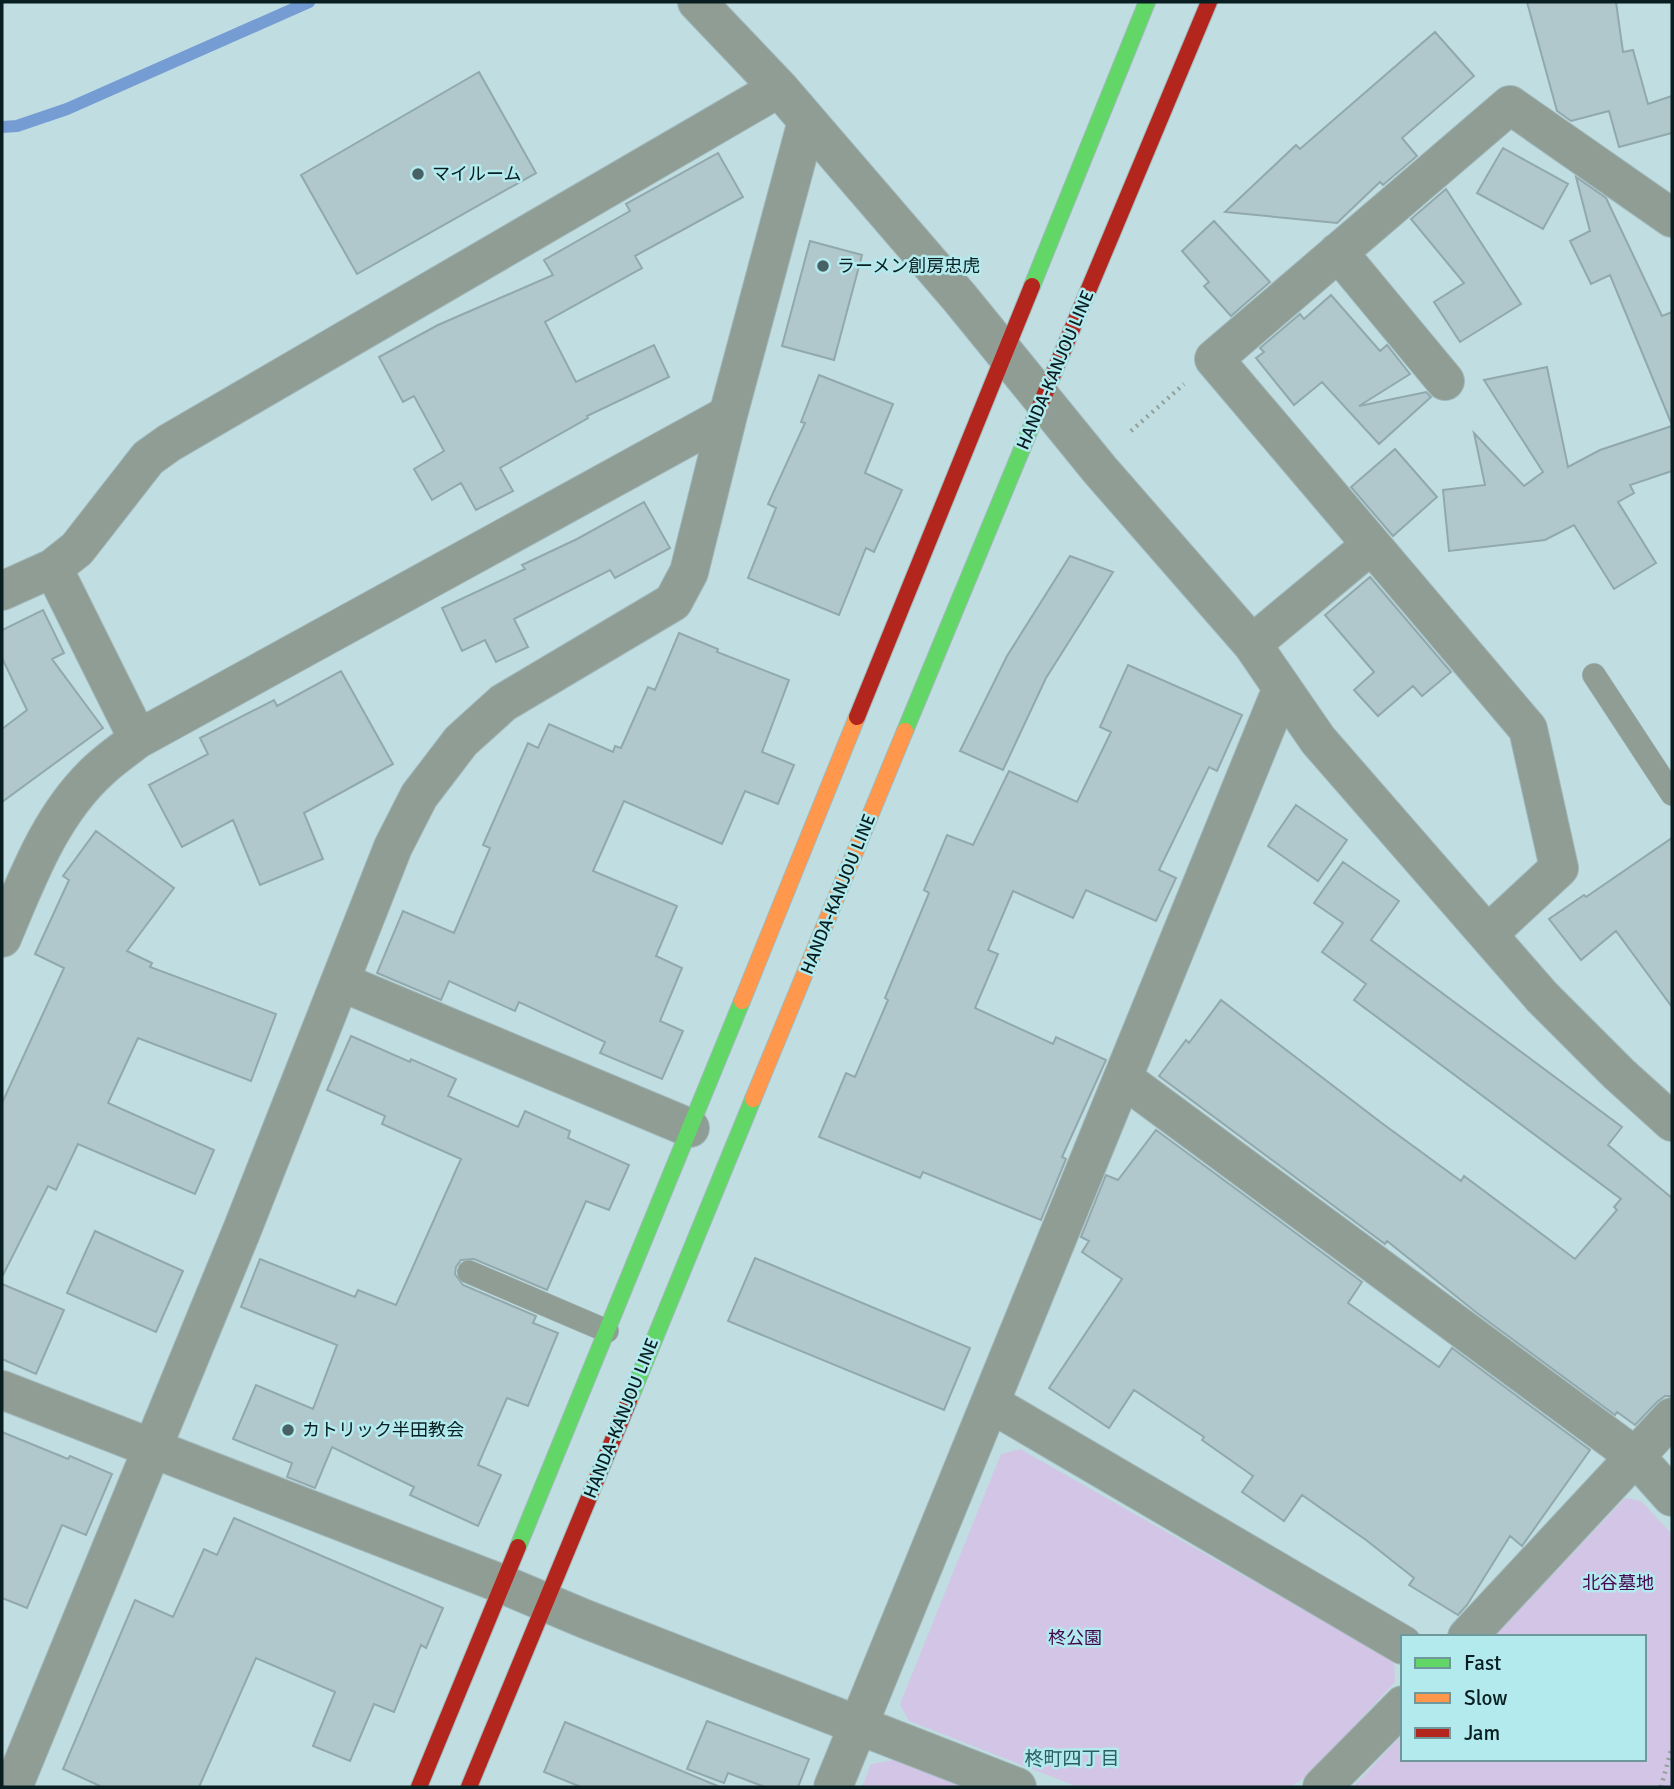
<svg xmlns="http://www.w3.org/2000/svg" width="1674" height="1789" font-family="Signika,'Noto Sans JP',sans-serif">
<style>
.green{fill:#d2c5e5}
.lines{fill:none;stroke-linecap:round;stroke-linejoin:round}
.stream{stroke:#769cd4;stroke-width:12}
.building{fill:#b0c7cc;stroke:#91a8ac;stroke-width:2}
.lane-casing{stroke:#a1b9bc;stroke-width:24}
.street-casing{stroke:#a1b9bc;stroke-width:40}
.fast-casing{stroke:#a1b9bc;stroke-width:18}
.slow-casing{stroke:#a1b9bc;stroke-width:18}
.jam-casing{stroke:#a1b9bc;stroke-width:18}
.path{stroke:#91a09b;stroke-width:4.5;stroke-dasharray:2 5;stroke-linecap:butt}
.lane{stroke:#909d94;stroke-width:23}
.street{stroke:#909d94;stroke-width:38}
.fast{stroke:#63d668;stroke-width:16}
.slow{stroke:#ff974d;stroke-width:16}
.jam{stroke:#b3261e;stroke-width:16}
.poi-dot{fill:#486164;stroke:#b3eaee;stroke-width:2.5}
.labels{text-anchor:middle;stroke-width:5;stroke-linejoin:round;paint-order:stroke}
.poi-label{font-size:18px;fill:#081e20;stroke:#b3eaee;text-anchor:start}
.street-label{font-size:18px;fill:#081e20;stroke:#b3eaee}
.park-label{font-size:18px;fill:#45074f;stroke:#b3eaee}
.neighbourhood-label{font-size:19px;fill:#2c6063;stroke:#b3eaee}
</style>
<rect width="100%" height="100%" fill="#c0dee1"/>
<!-- green -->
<path class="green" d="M1020 1449 1394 1661 1395 1682 1309 1775 1290 1787H1078L909 1721 900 1704 1001 1454Z
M1625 1498 1641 1501 1672 1534V1787H1353L1403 1734V1759H1644V1637H1494Z
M893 1760 963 1787H862L871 1764Z"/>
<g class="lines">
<!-- stream -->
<path class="stream" d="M2 127 17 126 67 109 309 2"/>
</g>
<!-- building -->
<path class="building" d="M1527 2H1616L1623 52 1633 50 1648 104 1672 96V133L1619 147 1609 111 1571 121 1557 111Z
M1435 32 1474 76 1402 138 1417 156 1383 185 1380 182 1337 223 1225 212 1296 145 1300 149Z
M479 72 536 173 357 274 301 175Z
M1503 148 1568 184 1543 229 1477 193Z
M718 153 743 197 635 256 642 268 545 322 576 382 654 345 669 377 587 416 588 418 500 468 513 491 476 510 461 483 432 500 414 469 444 451 414 396 403 402 379 357 438 325 553 275 544 260 630 211 626 204Z
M1576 177 1606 198 1662 316 1672 312V425L1610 275 1591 284 1570 241 1590 231Z
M1446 189 1521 304 1460 342 1434 302 1464 283 1411 219Z
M1214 221 1270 282 1231 316 1204 286 1209 282 1182 251Z
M810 241 862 255 834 360 782 346Z
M1331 295 1380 351 1387 345 1410 374 1359 406 1426 392 1431 397 1379 444 1322 382 1294 405 1256 358 1264 352 1260 348 1300 314 1304 319Z
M1547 367 1568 467 1600 450 1672 426V471L1630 485 1634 493 1618 502 1656 563 1614 589 1574 525 1545 540 1449 551 1443 490 1485 485 1474 433 1524 486 1543 472 1484 380Z
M819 375 893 404 865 473 902 490 874 552 866 548 839 615 748 578 776 508 768 504 805 423 801 422Z
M1395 449 1437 497 1393 536 1351 487Z
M644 502 670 548 615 578 610 570 514 619 528 647 496 662 485 640 462 651 442 608 525 569 522 565 577 539Z
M1070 556 1113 572 1046 678 1003 770 960 751 1007 656Z
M1370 577 1451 672 1422 696 1413 686 1378 716 1354 690 1374 672 1325 615Z
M43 610 64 653 52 659 103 728 2 802V729L27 710 2 658V630Z
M679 633 718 649 717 652 789 680 762 752 794 765 778 804 745 791 722 844 624 801 593 871 677 906 656 956 682 968 660 1021 683 1031 662 1079 600 1053 605 1042 519 1002 515 1011 449 981 441 1000 377 973 403 911 454 933 490 848 483 845 528 743 538 748 549 724 613 752 615 746 621 748 648 687 655 690Z
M1128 665 1242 715 1217 771 1209 767 1159 870 1176 878 1156 921 1086 890 1073 918 1013 891 988 950 998 954 975 1008 1053 1044 1056 1037 1106 1060 1062 1157 1066 1159 1041 1220 923 1172 920 1178 819 1137 846 1073 855 1077 888 1000 885 998 929 893 924 890 947 835 973 845 1009 771 1077 802 1111 732 1100 727Z
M341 671 393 764 304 813 323 859 260 885 233 820 182 847 149 785 208 754 200 738 274 700 277 706Z
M1296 805 1347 840 1318 881 1268 846Z
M96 831 174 888 127 951 152 963 150 967 276 1014 251 1081 138 1038 108 1103 214 1150 195 1194 78 1144 56 1190 48 1186 2 1277V1103L64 968 35 954 69 880 63 876Z
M1672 838V1007L1616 931 1581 960 1549 919 1584 895 1586 897Z
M1343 862 1399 901 1371 940 1622 1127 1608 1145 1672 1198V1396H1665L1657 1402 1635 1425 1617 1412 1615 1415 1477 1313 1387 1241 1385 1244 1159 1076 1186 1040 1189 1043 1221 1000 1383 1124 1461 1181 1464 1176 1575 1259 1617 1210 1614 1207 1621 1199 1354 1000 1366 984 1322 952 1343 923 1314 903Z
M351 1036 410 1062 411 1059 456 1079 448 1096 518 1127 525 1111 570 1131 568 1138 629 1165 609 1210 586 1201 547 1290 474 1259 461 1260 456 1267 455 1274 463 1285 536 1316 533 1323 558 1333 528 1406 507 1398 478 1465 501 1475 478 1526 410 1495 414 1487 332 1447 315 1488 287 1477 292 1463 233 1439 256 1385 313 1409 337 1345 241 1307 260 1259 355 1297 358 1290 396 1305 461 1159 382 1124 385 1116 327 1090Z
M1156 1130 1362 1282 1348 1303 1439 1367 1452 1348 1590 1450 1522 1546 1510 1536 1467 1605 1458 1615 1409 1585 1414 1578 1366 1540 1302 1495 1284 1521 1242 1492 1253 1476 1202 1440 1204 1437 1134 1390 1109 1428 1049 1388 1122 1279 1082 1252 1089 1241 1081 1237 1106 1175 1118 1180Z
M95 1231 183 1271 156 1332 67 1293Z
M755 1258 970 1348 944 1410 728 1321Z
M2 1284 64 1310 36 1374 2 1359Z
M2 1432 68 1459 70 1456 112 1474 86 1535 62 1525 27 1608 2 1598Z
M234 1518 443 1608 426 1648 421 1645 394 1712 374 1704 350 1761 313 1746 335 1692 256 1658 199 1787H102L63 1769 135 1600 173 1617 204 1549 217 1555Z
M707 1721 809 1759 798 1787H765L728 1773 724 1783 687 1769Z
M565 1722 720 1787H581L544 1772Z"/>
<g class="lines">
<defs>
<path id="lane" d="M1594 675 1672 794
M469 1272 607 1331"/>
<path id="street" d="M697 2 779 88 959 297 1100 470 1252 644 1318 740 1542 997 1619 1074 1672 1122
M1338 252 1445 381
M53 568 138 739
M2 591 53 568 77 549 148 458 169 443 779 88
M1252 644 1371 545
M1488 934 1559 868 1528 729 1214 359 1510 105 1672 218
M2 938C27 879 51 813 100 769 112 758 125 749 138 739L728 415
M341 982 690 1128
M1124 1079 1636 1457 1672 1497
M2 1390 502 1584 585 1619 1017 1787
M990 1403 1403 1645
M1467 1637 1672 1417
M13 1787 242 1230 393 847 419 796 461 741 503 703 673 602 689 572 728 415 807 121
M833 1787 1282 688
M1322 1787 1403 1705"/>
<path id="fast" d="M1032 286 1147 2
M905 731 1034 420
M629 1401 753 1099
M518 1547 742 1001"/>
<path id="slow" d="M742 1001 857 717
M753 1099 905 731"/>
<path id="jam" d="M1034 420 1209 2
M857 717 1032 286
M419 1787 518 1547
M469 1787 629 1401"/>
</defs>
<!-- lane casing -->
<use href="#lane" class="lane-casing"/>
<!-- street casing -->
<use href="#street" class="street-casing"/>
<!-- fast casing -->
<use href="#fast" class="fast-casing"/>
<!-- slow casing -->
<use href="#slow" class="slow-casing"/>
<!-- jam casing -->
<use href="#jam" class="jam-casing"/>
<!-- path -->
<path class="path" d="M1131 431 1184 384
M1661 1787 1672 1747"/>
<!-- lane -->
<use href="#lane" class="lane"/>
<!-- street -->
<use href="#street" class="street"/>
<!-- fast -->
<use href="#fast" class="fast"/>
<!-- slow -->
<use href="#slow" class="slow"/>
<!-- jam -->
<use href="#jam" class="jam"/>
</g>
<!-- markers -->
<g class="poi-dot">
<circle cx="418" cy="174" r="7"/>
<circle cx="823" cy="266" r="7"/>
<circle cx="288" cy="1430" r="7"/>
</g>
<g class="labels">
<!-- poi labels -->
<g class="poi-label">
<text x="432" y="180">マイルーム</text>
<text x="837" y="272">ラーメン創房忠虎</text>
<text x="302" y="1436">カトリック半田教会</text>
</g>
<!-- street labels -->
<g class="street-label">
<text transform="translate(1055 370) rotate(-67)" y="6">HANDA-KANJOU LINE</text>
<text transform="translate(838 894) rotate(-68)" y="6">HANDA-KANJOU LINE</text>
<text transform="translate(621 1418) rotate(-68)" y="6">HANDA-KANJOU LINE</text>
</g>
<!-- park labels -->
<g class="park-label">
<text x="1618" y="1589">北谷墓地</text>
<text x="1075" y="1644">柊公園</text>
</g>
<!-- neighbourhood labels -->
<g class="neighbourhood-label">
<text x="1072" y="1765">柊町四丁目</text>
</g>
</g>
<!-- border -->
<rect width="1674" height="1789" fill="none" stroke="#081e20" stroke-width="7"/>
<!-- legend -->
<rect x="1401" y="1635" width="245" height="126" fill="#b3eaee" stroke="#6f989c" stroke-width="2"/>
<rect x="1415" y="1658" width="35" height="10" fill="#63d668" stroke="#6f989c" stroke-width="2"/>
<text x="1464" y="1670" font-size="21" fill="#081e20">Fast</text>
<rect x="1415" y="1693" width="35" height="10" fill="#ff974d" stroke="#6f989c" stroke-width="2"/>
<text x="1464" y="1705" font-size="21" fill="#081e20">Slow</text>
<rect x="1415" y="1728" width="35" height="10" fill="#b3261e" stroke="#6f989c" stroke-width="2"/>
<text x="1464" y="1740" font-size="21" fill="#081e20">Jam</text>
</svg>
